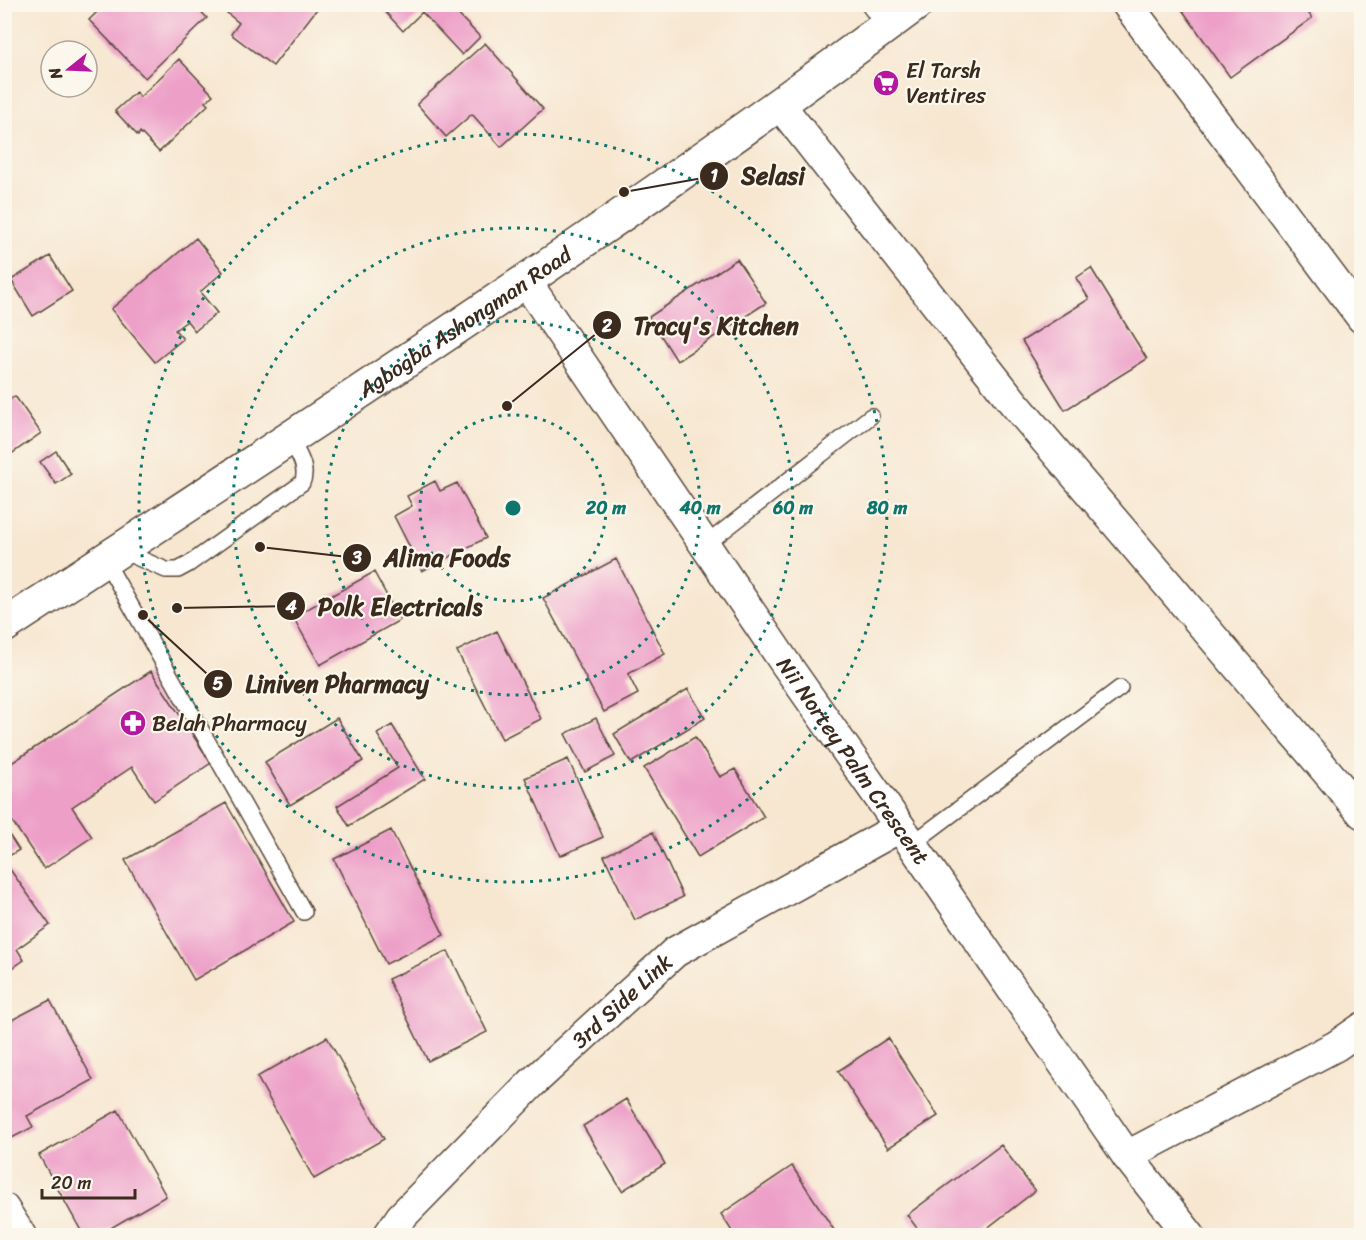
<svg xmlns="http://www.w3.org/2000/svg" width="1366" height="1240" font-family="Sriracha,sans-serif">
<style>
.building{fill:#ed9fc8}
.lines{fill:none;stroke-linecap:round;stroke-linejoin:round}
.service-casing{stroke:#574639;stroke-width:18}
.minor-casing{stroke:#574639;stroke-width:33}
.tertiary-casing{stroke:#574639;stroke-width:36}
.service{stroke:#fff;stroke-width:15}
.minor{stroke:#fff;stroke-width:30}
.tertiary{stroke:#fff;stroke-width:33}
.ring{fill:none;stroke:#0f766e;stroke-width:3;stroke-dasharray:3 6}
.labels{text-anchor:middle;stroke-width:4.5;stroke-linejoin:round;paint-order:stroke}
.poi-label{font-size:22px;fill:#3b2a1e;stroke:#fbf7ec;text-anchor:start}
.street-label{font-size:22px;fill:#3b2a1e;stroke:#fbf7ec}
.centre{fill:#0f766e;stroke:#fbf7ec;stroke-width:3}
.ring-label{font-size:18px;text-anchor:middle;font-weight:bold;fill:#0f766e;stroke:#fbf7ec;stroke-width:4.5;stroke-linejoin:round;paint-order:stroke}
.leader{fill:none;stroke:#3b2a1e;stroke-width:2}
.callout-dot{fill:#3b2a1e;stroke:#fbf7ec;stroke-width:2}
.mark-label{font-size:18px;text-anchor:middle;font-weight:bold;fill:#fff}
.callout-label{font-size:24px;text-anchor:middle;font-weight:bold;fill:#3b2a1e;stroke:#fbf7ec;stroke-width:4.5;stroke-linejoin:round;paint-order:stroke}
</style>
<rect width="100%" height="100%" fill="#fbf7ec"/>
<filter id="ink" filterUnits="userSpaceOnUse"><feTurbulence type="fractalNoise" baseFrequency=".0167" numOctaves="2"/><feDisplacementMap in="SourceGraphic" scale="12" xChannelSelector="R" yChannelSelector="G"/><feConvolveMatrix kernelMatrix="1 2 1 2 8 2 1 2 1" color-interpolation-filters="sRGB"/></filter>
<filter id="wash" filterUnits="userSpaceOnUse"><feTurbulence type="fractalNoise" baseFrequency=".008" numOctaves="4" result="noise"/><feDisplacementMap in="SourceGraphic" scale="24" xChannelSelector="R" yChannelSelector="G"/><feGaussianBlur stdDeviation="1.35" result="paint"/><feColorMatrix in="noise" values="0 0 0 0 0 0 0 0 0 0 0 0 0 0 0 0 0 1.4 0 .05"/><feComposite in="paint" operator="in"/></filter>
<g filter="url(#wash)">
<rect width="100%" height="100%" fill="#f7e7d1"/>
<g id="blocks">
<!-- building -->
<path class="building" d="M105 4H194L207 18 145 78 89 20Z
M378 4H448L480 37 462 55 422 12 403 31Z
M1178 4H1302L1312 18 1230 77Z
M234 5H320L273 66 231 34 239 23 227 13Z
M485 43 543 109 501 147 472 114 446 137 417 104Z
M179 59 213 95 205 102 208 105 159 152 140 132 138 136 115 111 136 92 140 97Z
M196 238 223 272 200 292 217 313 195 331 187 321 175 330 183 339 155 362 111 309Z
M50 256 72 291 33 316 11 280Z
M737 259 766 303 677 361 649 317Z
M1091 268 1147 359 1065 410 1022 341 1089 299 1076 278Z
M15 396 41 433 4 459V404Z
M56 451 71 474 56 484 40 462Z
M435 481 440 491 457 483 486 538 422 571 394 516 412 506 407 496Z
M616 559 665 654 628 674 638 694 604 712 543 598Z
M374 572 400 620 320 665 293 617Z
M497 631 541 719 502 739 457 651Z
M151 671 211 763 154 801 132 767 72 807 92 837 44 869 4 809V768Z
M688 689 705 718 631 763 614 734Z
M337 718 363 761 290 805 265 762Z
M596 718 615 756 585 772 565 734Z
M392 725 425 779 349 826 337 806 398 768 377 734Z
M695 737 720 777 735 769 764 817 698 857 644 768Z
M568 759 603 837 560 856 525 778Z
M226 803 294 922 194 980 125 860Z
M4 827 19 850 4 859Z
M391 830 444 935 386 964 334 859Z
M653 832 683 897 635 920 604 856Z
M6 864 50 925 17 949 24 960 4 974Z
M448 951 487 1032 428 1061 388 979Z
M50 1000 93 1080 27 1116 33 1127 4 1142V1024Z
M327 1037 384 1139 314 1179 257 1077Z
M888 1038 938 1116 888 1148 838 1071Z
M626 1099 665 1164 622 1191 583 1126Z
M118 1110 166 1196 97 1236H84L39 1155Z
M1001 1145 1035 1191 977 1236H923L907 1215Z
M792 1166 836 1233 832 1236H735L721 1214Z"/>
</g>
</g>
<g filter="url(#ink)">
<use href="#blocks" fill-opacity="0" stroke="#574639" stroke-width="1.5"/>
<g class="lines">
<defs>
<path id="service" d="M868 4 885 27
M705 545 871 416
M120 550 166 570H178L189 564 302 483C309 468 297 452 290 438
M105 560 304 912
M912 844 1120 688"/>
<g id="minor">
<path d="M1127 4 1362 318"/>
<path d="M780 105 1013 402 1362 813"/>
<path id="s1" d="M525 280 785 663 912 844 1127 1156 1190 1236"/>
<path d="M1127 1156 1336 1046 1362 1028"/>
<path d="M4 1209 21 1236"/>
<path id="s2" d="M388 1236 401 1217 532 1083 675 952 900 827"/>
</g>
<g id="tertiary">
<path id="s3" d="M4 626C312 424 621 224 916 4"/>
</g>
</defs>
<!-- service casing -->
<use href="#service" class="service-casing"/>
<!-- minor casing -->
<use href="#minor" class="minor-casing"/>
<!-- tertiary casing -->
<use href="#tertiary" class="tertiary-casing"/>
<!-- service -->
<use href="#service" class="service"/>
<!-- minor -->
<use href="#minor" class="minor"/>
<!-- tertiary -->
<use href="#tertiary" class="tertiary"/>
</g>
</g>
<!-- distance rings -->
<g class="ring">
<circle cx="513" cy="508" r="93"/>
<circle cx="513" cy="508" r="187"/>
<circle cx="513" cy="508" r="280"/>
<circle cx="513" cy="508" r="374"/>
</g>
<!-- icons -->
<defs>
<symbol id="supermarket-disc" viewBox="-11 -11 22 22"><circle r="9.5" fill="#b5179e" stroke="#fbf7ec"/><path d="M-6-5.5h2.5l.6 2H6L4.5 2H-2.5L-4.4-4H-6ZM-1.5 3.2a1.3 1.3 0 1 0 .1 0ZM3 3.2a1.3 1.3 0 1 0 .1 0Z" fill="#fff"/></symbol>
<symbol id="pharmacy-disc" viewBox="-11 -11 22 22"><circle r="9.5" fill="#b5179e" stroke="#fbf7ec"/><path d="M-2-6h4v4h4v4h-4v4h-4v-4h-4v-4h4Z" fill="#fff"/></symbol>
</defs>
<g fill-rule="evenodd">
<use href="#supermarket-disc" x="871" y="68" width="30" height="30"/>
<use href="#pharmacy-disc" x="118" y="708" width="30" height="30"/>
</g>
<g class="labels">
<!-- poi labels -->
<g class="poi-label">
<text x="906" y="78">El Tarsh<tspan x="906" dy="25">Ventires</tspan></text>
<text x="152" y="731">Belah Pharmacy</text>
</g>
<!-- street labels -->
<g class="street-label">
<text dy="8" stroke="none"><textPath href="#s3" startOffset="552">Agbogba Ashongman Road</textPath></text>
<text dy="8" stroke="none"><textPath href="#s1" startOffset="582">Nii Nortey Palm Crescent</textPath></text>
<text dy="8" stroke="none"><textPath href="#s2" startOffset="332">3rd Side Link</textPath></text>
</g>
</g>
<circle cx="513" cy="508" r="9" class="centre"/>
<g class="ring-label">
<text x="606" y="514">20 m</text>
<text x="700" y="514">40 m</text>
<text x="793" y="514">60 m</text>
<text x="887" y="514">80 m</text>
</g>
<!-- callouts -->
<path class="leader" d="M624 192L714 176M507 406L607 325M260 547L357 558M177 608L291 606M143 615L218 684"/>
<g class="callout-dot">
<circle cx="624" cy="192" r="6"/>
<circle cx="507" cy="406" r="6"/>
<circle cx="260" cy="547" r="6"/>
<circle cx="177" cy="608" r="6"/>
<circle cx="143" cy="615" r="6"/>
<circle cx="714" cy="176" r="15"/>
<circle cx="607" cy="325" r="15"/>
<circle cx="357" cy="558" r="15"/>
<circle cx="291" cy="606" r="15"/>
<circle cx="218" cy="684" r="15"/>
</g>
<g class="mark-label">
<text x="714" y="182">1</text>
<text x="607" y="332">2</text>
<text x="357" y="564">3</text>
<text x="291" y="613">4</text>
<text x="218" y="690">5</text>
</g>
<g class="callout-label">
<text x="773" y="184">Selasi</text>
<text x="716" y="334">Tracy's Kitchen</text>
<text x="447" y="566">Alima Foods</text>
<text x="400" y="615">Polk Electricals</text>
<text x="337" y="692">Liniven Pharmacy</text>
</g>
<!-- margin -->
<rect width="1366" height="1240" fill="none" stroke="#fbf7ec" stroke-width="24"/>
<!-- north arrow -->
<g transform="translate(69 69) rotate(252)"><circle r="28" fill="#fbf7ec" stroke="#aea59a" stroke-width="1.5"/>
<path d="M0-4.5L10 22L0 15L-10 22Z" fill="#b5179e"/>
<text y="-9" font-size="16" font-weight="bold" text-anchor="middle" fill="#3b2a1e">N</text>
</g>
<!-- scale -->
<path d="M42 1189v9h93v-9" fill="none" stroke="#3b2a1e" stroke-width="3"/>
<text x="51" y="1189" font-size="18" fill="#3b2a1e" stroke="#fbf7ec" stroke-width="4.5" paint-order="stroke">20 m</text>
</svg>
